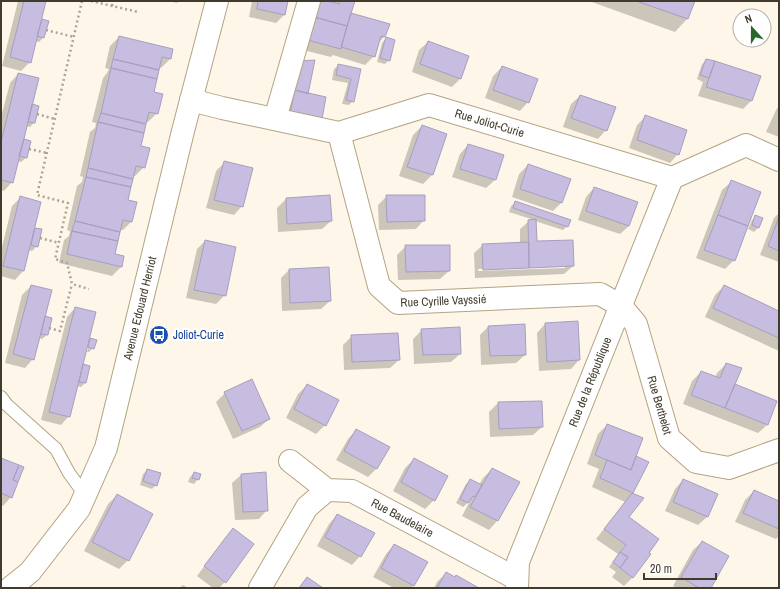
<svg xmlns="http://www.w3.org/2000/svg" width="780" height="589" font-family="'Archivo Narrow',sans-serif">
<style>
.shadow{fill:#0003;fill-rule:evenodd}
.building{fill:#c7bde0;stroke:#a89ec0}
.lines{fill:none;stroke-linecap:round;stroke-linejoin:round}
.service-casing{stroke:#b3a382;stroke-width:14}
.minor-casing{stroke:#b3a382;stroke-width:24}
.path{stroke:#aba496;stroke-width:2.5;stroke-dasharray:2 3;stroke-linecap:butt}
.service{stroke:#fff;stroke-width:12}
.minor{stroke:#fff;stroke-width:22}
.labels{text-anchor:middle;stroke-width:4;stroke-linejoin:round;paint-order:stroke}
.street-label{font-size:12px;fill:#413b2d;stroke:#fff}
.transit-label{font-size:12px;fill:#164399;stroke:#fff;text-anchor:start}
</style>
<rect width="100%" height="100%" fill="#fef7e9"/>
<!-- shadow -->
<path class="shadow" d="M18 1H45L40 23 42 20 43 38 39 42 35 41 30 62 21 71 2 66Z
M168 1H179L177 3Z
M252 1H287L284 15 276 23 249 17Z
M324 1 334 4 335 1H354L350 14 384 37 378 43 374 56 365 65 333 55 331 57 299 49Z
M589 1H693L687 19 675 32Z
M119 37 172 50 170 59 161 68 158 67 153 92 157 113 148 122 146 121 140 146 144 167 135 176H133L127 201 131 222 123 230H120L113 255 123 257 121 267 112 276 59 263 64 240 69 236 70 231 67 230 77 186 82 182 83 177 80 176 90 132 95 128 96 123 92 122 103 78 107 73 109 69 105 68 110 46Z
M386 38 389 60 385 64 377 62 382 43Z
M428 42 460 79 452 87 412 72 419 50Z
M706 60 759 76 751 101 743 109 698 96 703 82 697 79 702 64Z
M339 65 360 70 353 101 349 105 342 104 348 83 332 80 334 69Z
M295 67 307 94 282 122Z
M502 67 528 102 520 111 485 98 493 76Z
M18 74 31 107 34 123 30 127 26 126 23 140 30 141 26 158 21 162 17 161 12 182 4 191 1 190V117L10 83Z
M580 96 606 130 598 139 563 127 571 104Z
M779 106V137L766 132 776 110Z
M646 116 678 154 670 163 629 148 637 125Z
M422 126 446 134 432 175 423 184 399 176 413 135Z
M468 145 495 180 486 188 452 177 460 154Z
M225 162 242 206 234 215 206 208 216 171Z
M528 165 561 203 553 211 512 197 519 174Z
M731 182 734 260 725 269 696 258 722 190Z
M594 188 629 226 620 234 578 220 586 197Z
M329 196 331 221 322 229 278 232 277 208 286 199Z
M387 196 424 220 416 229 379 230 378 205Z
M21 197 33 232 35 229 37 246 32 251 29 250 23 271 15 280 1 276V251L12 206Z
M516 202 567 226 563 230 535 221 536 242 573 266 564 274 475 278 474 253 483 245 520 243V229L529 221 534 220 509 212 511 206ZM565 266V268L478 271V269Z
M779 213V262L760 255 774 218Z
M756 216 762 218 758 228 754 232 748 229 752 220Z
M205 241 225 295 216 304 186 298 197 249Z
M406 246 449 271 440 279 398 280 397 255Z
M289 270 330 301 321 309 282 311 281 278Z
M31 286 43 319 47 335 42 339 39 338 33 359 25 368 5 363 22 295Z
M724 286 779 312V351L705 317 715 295Z
M75 308 88 339 95 341 93 348 89 352H87L90 343H87L81 368 89 367 85 383 81 387 77 386 69 416 61 425 41 420 67 317Z
M577 322 579 360 571 369 539 371 537 333 545 324Z
M488 327 525 355 516 363 481 365 480 335Z
M422 330 460 354 451 362 414 364 413 339Z
M352 336 399 360 390 368 344 370 343 345Z
M726 364 734 384 776 402 767 425 758 433 683 404 692 381 701 372 715 378 717 373Z
M307 385 325 425 316 434 286 418 298 394Z
M225 393 269 419 260 427 233 439 216 402Z
M541 402 542 427 533 435 490 437 489 412 498 403Z
M607 425 635 457 631 493 642 499 628 518 647 553 633 577 624 586 612 577 616 572 609 567 618 554 596 539 625 502 592 487 599 469 587 464 598 434Z
M356 430 388 447 376 469 368 477 336 460 348 439Z
M1 459 11 497 3 506 1 505Z
M414 459 434 500 425 509 393 491 405 468Z
M492 469 519 483 497 521 489 530 462 516 470 501 463 507 456 503 466 484 471 480 479 485 483 478Z
M148 470 156 485 152 489 140 485 143 474Z
M194 473 198 479 194 484 188 482 190 477Z
M241 475 267 510 259 519 235 520 232 483Z
M683 480 716 494 707 517 698 525 665 511 675 489Z
M754 491 779 502V536L776 539 735 522 745 500Z
M117 495 128 560 119 569 84 551 108 504Z
M337 515 360 556 352 565 317 546 329 524Z
M233 530 225 582 219 588H213L197 576 225 538Z
M702 542 710 588H677L673 586 693 550Z
M394 545 414 585 411 588H394L373 577 386 554Z
M446 573 477 588H434L437 582Z
M183 585 188 588H179Z"/>
<!-- building -->
<path class="building" d="M24 1H46L31 63 10 57Z
M258 1H288L285 15 257 9Z
M318 1H328L339 4 340 1H355L347 26 314 17Z
M636 1H695L688 19Z
M351 13 390 24 385 37 381 36 375 57 341 47Z
M314 17 347 26 341 49 307 40Z
M42 19 49 21 44 38 37 36Z
M119 36 173 49 171 59 162 57 159 70 113 59Z
M386 37 395 40 390 61 380 58Z
M428 41 469 56 461 79 420 64Z
M113 59 159 70 157 79 111 68Z
M706 59 715 61 709 78 700 75Z
M315 60 308 94 295 90 299 61Z
M715 61 761 76 752 101 706 87Z
M338 64 361 69 354 102 346 100 351 79 336 75Z
M502 66 538 79 529 103 493 90Z
M111 68 157 79 154 92 163 94 158 114 149 112 146 124 101 113Z
M18 73 39 78 13 183 1 180V142Z
M295 90 326 97 322 119 290 113Z
M580 95 616 107 607 131 571 118Z
M32 104 39 106 35 123 28 122Z
M101 113 146 124 144 133 98 122Z
M645 115 687 130 679 155 637 140Z
M98 122 144 133 141 146 150 148 145 168 136 166 133 179 88 168Z
M422 125 447 134 433 175 407 167Z
M24 139 31 141 27 158 19 156Z
M468 144 504 155 496 180 460 169Z
M224 161 253 168 243 207 214 200Z
M528 164 571 179 562 203 520 189Z
M88 168 133 179 131 187 86 177Z
M86 177 131 187 128 200 137 202 132 222 123 220 120 232 75 221Z
M731 180 761 192 748 226 718 215Z
M594 187 638 202 629 226 586 211Z
M330 195 332 221 287 224 286 198Z
M386 195H425V221L387 222Z
M20 196 41 202 24 271 3 266Z
M515 201 571 220 568 227 513 208Z
M718 215 748 226 735 261 704 250Z
M755 215 763 218 759 228 752 225Z
M779 217V251L768 246Z
M536 219 537 241 573 240 574 266 529 268 528 220Z
M75 221 120 232 118 241 72 231Z
M35 228 42 229 38 247 31 245Z
M72 231 118 241 115 254 124 256 122 267 67 254Z
M205 240 236 247 226 296 194 290Z
M529 242V268L483 270 482 244Z
M405 245H450V271L406 272Z
M329 267 331 301 290 303 289 269Z
M31 285 52 290 34 360 13 354Z
M724 285 779 311V338L713 308Z
M75 307 96 312 70 417 49 412Z
M45 316 52 318 48 335 41 334Z
M578 321 580 360 547 362 545 323Z
M525 324 526 355 490 356 488 326Z
M460 327 461 354 423 355 421 329Z
M398 333 400 360 352 362 351 335Z
M90 338 97 340 94 349 88 347Z
M726 363 742 368 725 408 691 395 701 371 720 378Z
M83 364 90 366 86 383 79 382Z
M252 379 270 419 242 431 224 392Z
M307 384 339 400 326 426 294 409Z
M735 384 777 401 768 425 725 408Z
M542 401 543 427 499 429 498 402Z
M607 424 643 438 631 470 595 455Z
M356 429 390 447 377 469 344 451Z
M636 456 649 462 633 493 600 478 607 460 631 470Z
M1 458 19 465 13 480 18 482 12 498 1 493Z
M414 458 448 476 435 501 401 482Z
M19 465 24 467 18 482 13 480Z
M492 468 520 482 498 521 470 507Z
M147 469 161 473 157 486 143 481Z
M194 472 201 474 199 480 192 478Z
M266 472 268 511 243 512 241 474Z
M470 479 482 485 475 497 473 496 468 503 460 499Z
M683 479 718 494 708 517 673 502Z
M754 490 779 501V529L743 513Z
M632 493 644 498 629 517 659 539 649 553 651 554 633 578 620 568 628 557 620 552 626 545 604 529Z
M117 494 153 514 129 561 92 542Z
M337 514 375 533 361 557 325 537Z
M233 528 254 544 226 583 204 566Z
M702 541 729 556 711 588H699L681 577Z
M394 544 428 562 414 586 381 568Z
M620 552 628 557 620 568 613 562Z
M446 572 455 577 456 575 479 588H437Z
M307 577 323 588H299Z"/>
<g class="lines">
<defs>
<path id="service" d="M1 397 7 405 56 449 69 473 85 495"/>
<g id="minor">
<path id="s1" d="M191 100 222 108 339 133 429 105 672 178 746 145 779 160"/>
<path d="M275 119 309 1"/>
<path id="s2" d="M339 133 379 286 398 303 600 294 621 306 636 324 669 438 696 462 729 468 779 450"/>
<path id="s3" d="M290 461 327 490 352 491 517 579"/>
<path id="s4" d="M10 588 30 572 79 509 106 448 183 131 217 1"/>
<path d="M260 588 307 507 327 490"/>
<path id="s5" d="M517 588 518 562 672 178"/>
</g>
</defs>
<!-- service casing -->
<use href="#service" class="service-casing"/>
<!-- minor casing -->
<use href="#minor" class="minor-casing"/>
<!-- path -->
<path class="path" d="M82 1 37 195 68 203 55 259 67 263 72 284 89 289
M91 1 138 12
M112 6 113 1
M46 30 74 37
M37 114 55 119
M29 149 47 153
M40 238 59 243
M49 328 60 331 72 284"/>
<!-- service -->
<use href="#service" class="service"/>
<!-- minor -->
<use href="#minor" class="minor"/>
</g>
<!-- icons -->
<defs>
<symbol id="bus-disc" viewBox="-11 -11 22 22"><circle r="9.5" fill="#1a4fb4" stroke="#fff"/><path d="M-5-6H5V4H4V6H2V4H-2V6H-4V4H-5ZM-3.5-4V0h7V-4ZM-3.5 1.2v1.5H-2V1.2ZM2 1.2v1.5H3.5V1.2Z" fill="#fff"/></symbol>
</defs>
<g fill-rule="evenodd">
<use href="#bus-disc" x="148" y="324" width="22" height="22"/>
</g>
<g class="labels">
<!-- street labels -->
<g class="street-label">
<text dy="4" stroke="none"><textPath href="#s1" startOffset="309">Rue Joliot-Curie</textPath></text>
<text dy="4" stroke="none"><textPath href="#s2" startOffset="229">Rue Cyrille Vayssié</textPath></text>
<text dy="4" stroke="none"><textPath href="#s4" startOffset="316">Avenue Edouard Herriot</textPath></text>
<text dy="4" stroke="none"><textPath href="#s5" startOffset="220">Rue de la République</textPath></text>
<text dy="4" stroke="none"><textPath href="#s2" startOffset="518">Rue Berthelot</textPath></text>
<text dy="4" stroke="none"><textPath href="#s3" startOffset="129">Rue Baudelaire</textPath></text>
</g>
<!-- transit labels -->
<g class="transit-label">
<text x="173" y="339">Joliot-Curie</text>
</g>
</g>
<!-- border -->
<rect width="780" height="589" fill="none" stroke="#413b2d" stroke-width="4"/>
<!-- north arrow -->
<g transform="translate(752 28) rotate(339)"><circle r="19" fill="#ffffff" stroke="#b3b1ab"/>
<path d="M0-3L7 15L0 10L-7 15Z" fill="#27662f"/>
<text y="-6" font-size="11" font-weight="bold" text-anchor="middle" fill="#413b2d">N</text>
</g>
<!-- scale -->
<path d="M644 573v6h72v-6" fill="none" stroke="#413b2d" stroke-width="2"/>
<text x="650" y="573" font-size="12" fill="#413b2d" stroke="#ffffff" stroke-width="3" paint-order="stroke">20 m</text>
</svg>
